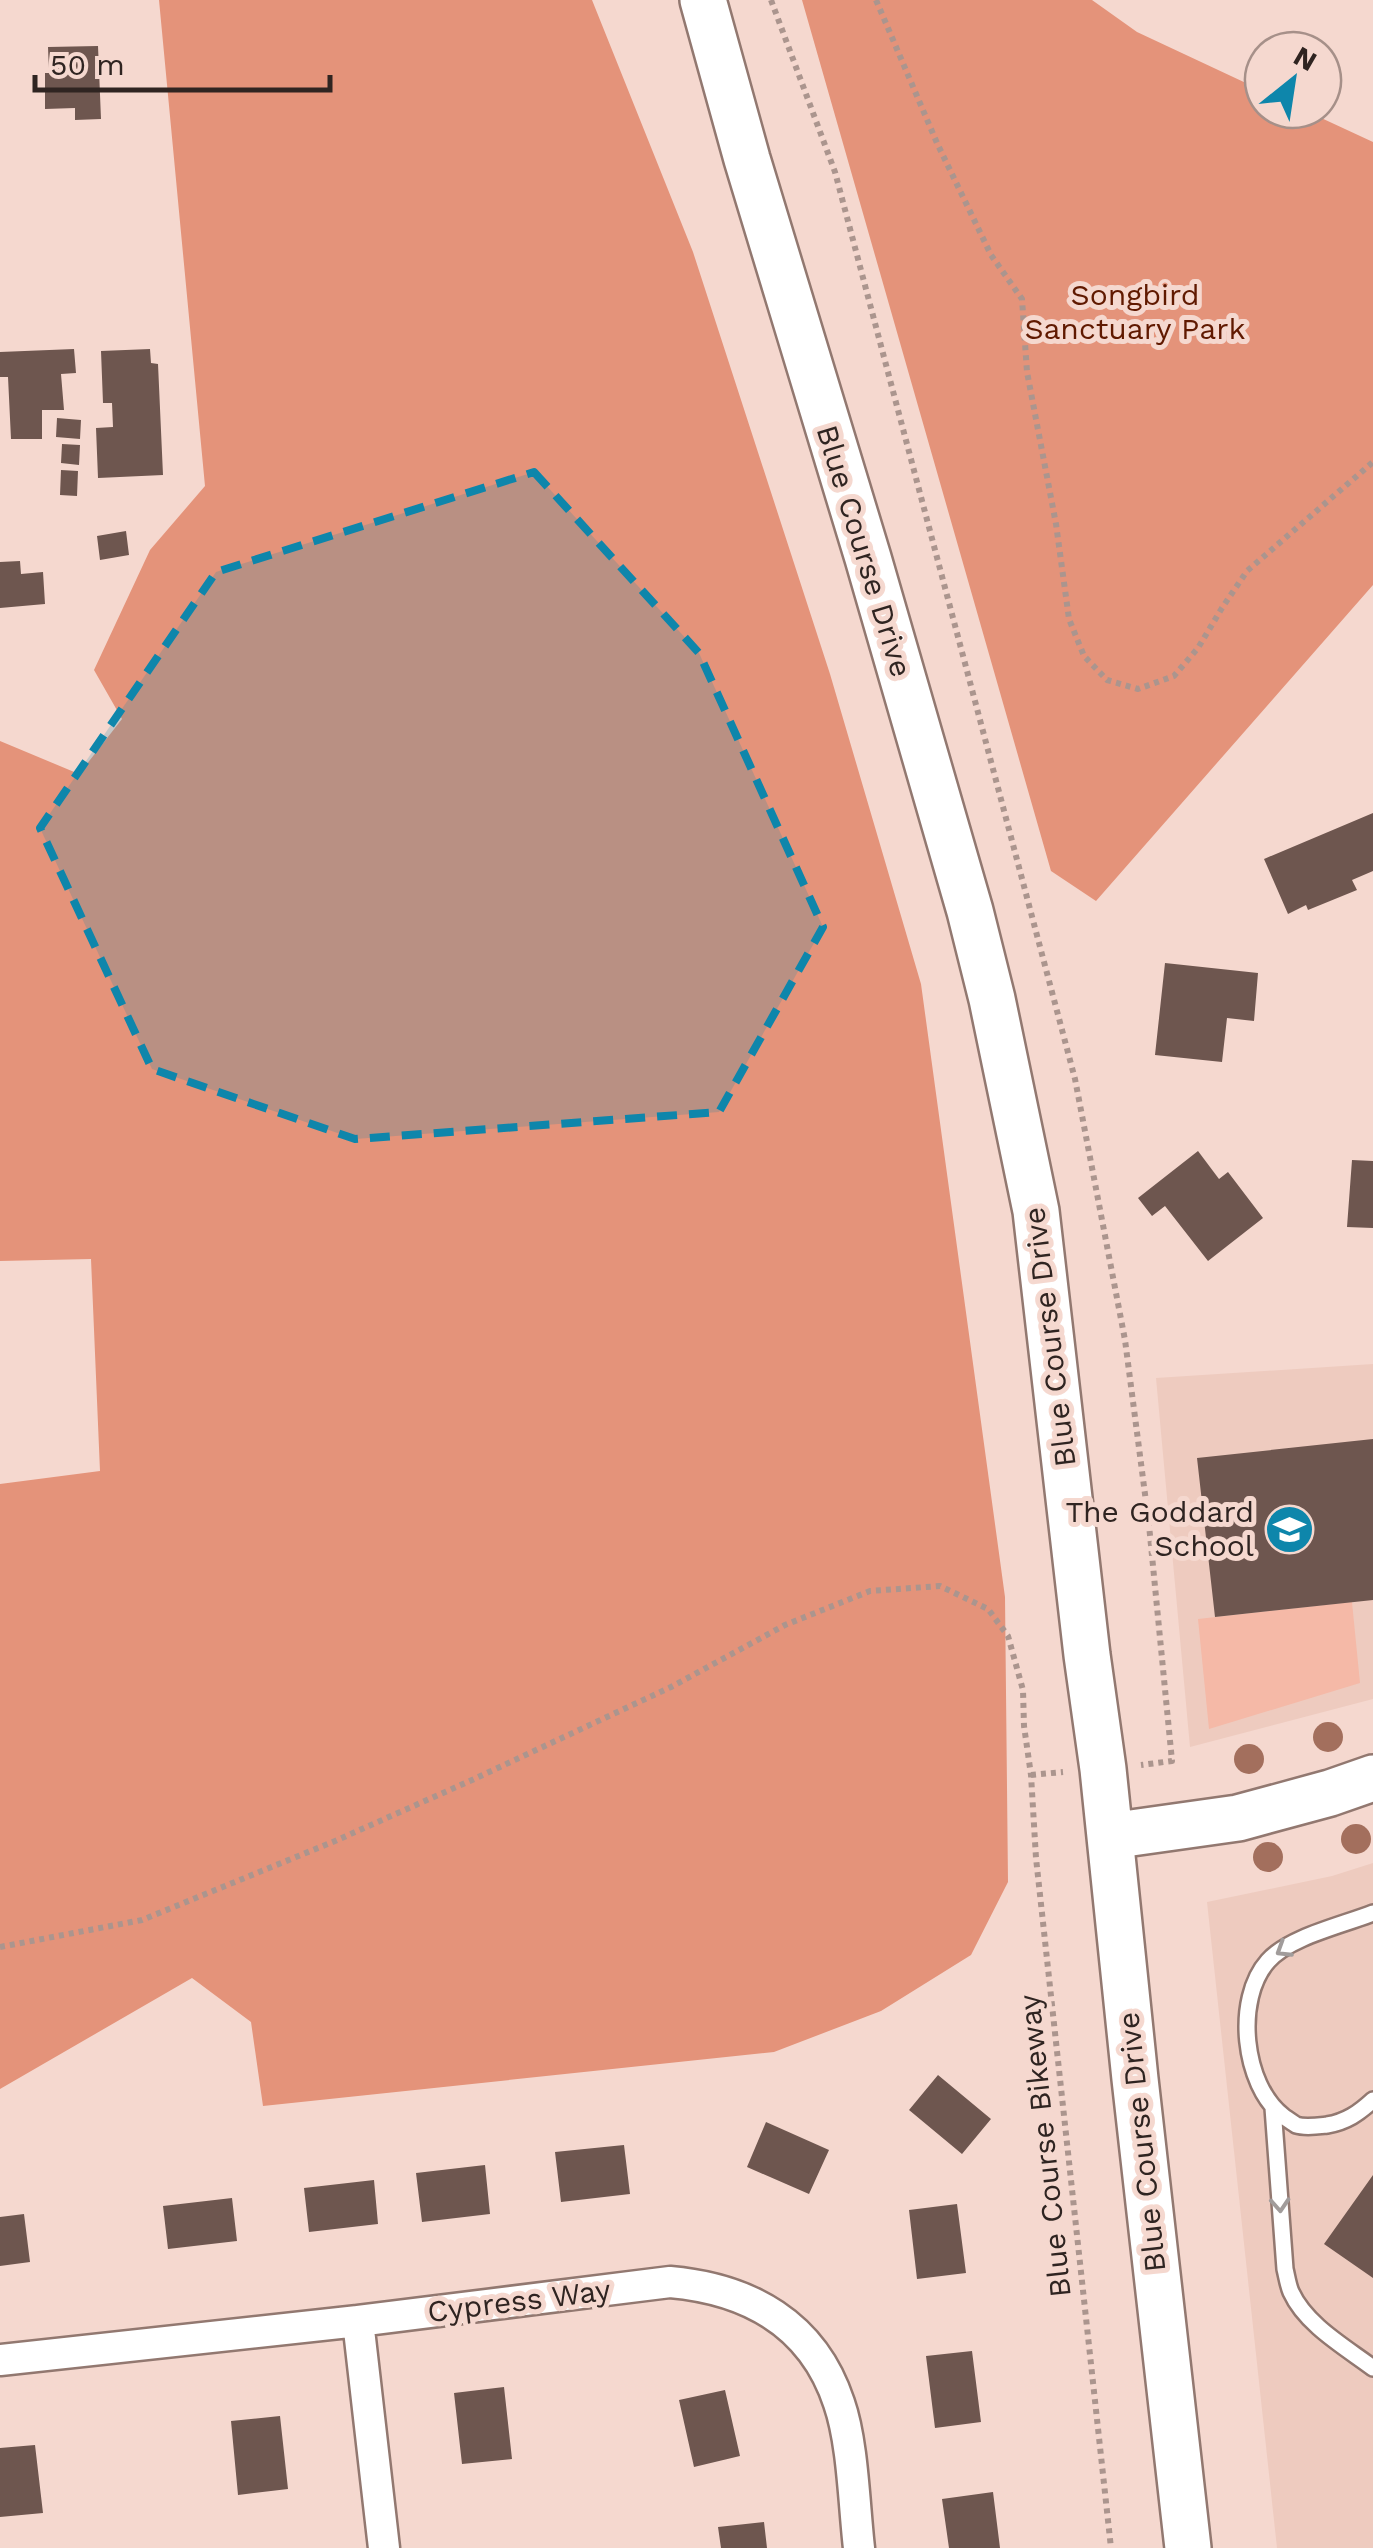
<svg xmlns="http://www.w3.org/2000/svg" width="1373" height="2548" font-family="'Work Sans',sans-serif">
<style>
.built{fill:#eecbbf}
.green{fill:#f5b9a7}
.forest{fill:#e4937a}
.building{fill:#6e564f}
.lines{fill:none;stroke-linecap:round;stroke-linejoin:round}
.service-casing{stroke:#927870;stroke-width:20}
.minor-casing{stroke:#927870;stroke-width:35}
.secondary-casing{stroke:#927870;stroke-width:50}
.path{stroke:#ab958e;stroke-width:6;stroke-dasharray:5 5;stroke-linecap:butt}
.service{stroke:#fff;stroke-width:15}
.minor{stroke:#fff;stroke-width:30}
.secondary{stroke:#fff;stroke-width:45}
.tree{fill:#a36f5d}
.oneway{stroke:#a19c9b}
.marked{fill:#0e86ab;fill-opacity:0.2;stroke:#0e86ab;stroke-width:8;stroke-dasharray:20 12;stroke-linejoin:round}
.labels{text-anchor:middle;stroke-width:10;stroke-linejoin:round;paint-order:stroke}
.park-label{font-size:30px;fill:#601900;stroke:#f5d8cf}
.street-label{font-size:30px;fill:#2f2421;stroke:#f5d8cf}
.poi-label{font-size:30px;fill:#2f2421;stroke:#f5d8cf;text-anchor:end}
</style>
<rect width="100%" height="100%" fill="#f5d8cf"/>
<!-- built -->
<path class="built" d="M1373 1364V1699L1190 1747 1156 1378Z
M1373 1863V2548H1277L1207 1902 1332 1876Z"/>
<!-- green -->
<path class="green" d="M1352 1602 1360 1683 1209 1729 1198 1619Z"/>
<!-- forest -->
<path class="forest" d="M159 0H592L693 252 830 674 921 984 1005 1597 1008 1882 971 1955 881 2011 774 2052 263 2106 251 2022 192 1978 0 2089V1484L100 1471 91 1259 0 1261V741L79 774 122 719 94 670 150 550 205 486Z
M802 0H1092L1137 32 1263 91V110H1304L1373 142V585L1096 901 1051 871Z"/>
<!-- building -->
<path class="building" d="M98 46 101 119 75 120V108L45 109V73H49L48 47Z
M74 349 76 373 61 374 64 410H42V439H11L8 377H0V352Z
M150 349 151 363 158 364 163 475 98 478 96 428 113 427 112 403H103L101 351Z
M57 418 81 420 80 439 56 437Z
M62 444 80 445 79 465 61 463Z
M61 470 78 471 77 496 60 495Z
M126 531 129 555 100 560 97 536Z
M20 561 21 574 43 572 45 604 0 608V562Z
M1373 813V871L1352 880 1357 890 1308 910 1306 905 1288 914 1264 859Z
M1165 963 1258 973 1254 1021 1227 1018 1222 1062 1155 1055Z
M1198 1151 1219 1179 1228 1172 1263 1218 1208 1261 1165 1206 1152 1216 1138 1198Z
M1352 1160 1373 1161V1228L1347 1227Z
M1373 1439V1600L1215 1617 1197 1458Z
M938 2075 991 2119 962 2154 909 2110Z
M766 2122 829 2150 809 2194 747 2167Z
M624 2145 630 2194 561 2202 555 2152Z
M485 2165 490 2214 422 2222 416 2173Z
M1373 2175V2278L1324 2244Z
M374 2180 378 2224 309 2232 304 2188Z
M232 2198 237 2241 168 2249 163 2206Z
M957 2204 966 2273 917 2279 909 2210Z
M24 2214 30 2262 0 2266V2217Z
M972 2351 981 2422 935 2428 926 2356Z
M504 2387 512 2459 462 2464 454 2393Z
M725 2390 740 2456 694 2467 679 2400Z
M280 2416 288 2489 238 2495 231 2421Z
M35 2445 43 2513 0 2517V2448Z
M993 2492 1000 2548H949L942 2499Z
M764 2522 767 2548H721L718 2527Z"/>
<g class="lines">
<defs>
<path id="service" d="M1373 1913C1343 1925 1289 1937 1268 1961 1234 1999 1243 2085 1283 2116 1284 2117 1295 2124 1296 2125 1305 2128 1318 2126 1327 2125 1346 2122 1359 2113 1373 2100
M1273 2108 1285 2269C1287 2277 1288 2285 1291 2292 1306 2325 1345 2347 1373 2368"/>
<path id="minor" d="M358 2321 384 2548
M0 2360 358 2321 670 2282C749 2289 813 2324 839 2403 853 2443 854 2505 859 2548"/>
<path id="secondary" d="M703 0 747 159 868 558 970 911 992 999 1036 1211 1087 1655 1103 1769 1135 2079 1188 2548
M1110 1836 1238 1818 1330 1793 1373 1778"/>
</defs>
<!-- service casing -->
<use href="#service" class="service-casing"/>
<!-- minor casing -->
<use href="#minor" class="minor-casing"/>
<!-- secondary casing -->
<use href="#secondary" class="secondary-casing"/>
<!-- path -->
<path class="path" d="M771 0 835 172 1075 1079 1125 1340 1149 1525 1172 1761 1141 1765
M876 0 937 143 991 255 1022 299 1027 372 1056 524 1069 619 1084 656 1107 680 1138 689 1174 676 1198 648 1222 608 1247 571 1373 462
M1031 1775 1063 1772
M0 1947 142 1920 335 1841 472 1780 671 1687 785 1625 870 1591 940 1586 988 1609 1008 1636 1023 1690 1024 1726 1031 1775 1036 1858 1111 2548"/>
<!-- service -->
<use href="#service" class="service"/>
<!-- minor -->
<use href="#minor" class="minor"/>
<!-- secondary -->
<use href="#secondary" class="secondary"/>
</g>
<!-- trees -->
<g class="tree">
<circle cx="1328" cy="1737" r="15"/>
<circle cx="1249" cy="1759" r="15"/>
<circle cx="1356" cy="1839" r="15"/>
<circle cx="1268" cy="1857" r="15"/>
</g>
<!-- one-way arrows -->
<defs><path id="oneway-chevron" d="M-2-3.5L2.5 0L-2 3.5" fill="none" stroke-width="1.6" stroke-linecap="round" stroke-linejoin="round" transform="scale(2.5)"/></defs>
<g class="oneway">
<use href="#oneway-chevron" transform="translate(1283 1950) rotate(148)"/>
<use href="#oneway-chevron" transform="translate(1280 2205) rotate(86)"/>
</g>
<!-- marked area -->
<path class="marked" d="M534 472 699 653 823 927 719 1112 355 1139 152 1069 40 828 216 572Z"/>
<!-- icons -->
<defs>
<symbol id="school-disc" viewBox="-11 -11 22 22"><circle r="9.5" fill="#0e86ab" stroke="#f5d8cf"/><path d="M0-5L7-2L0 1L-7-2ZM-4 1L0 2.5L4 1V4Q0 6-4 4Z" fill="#fff"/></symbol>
</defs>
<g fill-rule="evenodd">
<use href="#school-disc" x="1262" y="1502" width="55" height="55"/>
</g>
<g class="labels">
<!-- park labels -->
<g class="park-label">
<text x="1135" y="305">Songbird<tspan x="1135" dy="34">Sanctuary Park</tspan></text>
</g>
<!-- street labels -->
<g class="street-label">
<text transform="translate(864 551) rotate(73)" y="10">Blue Course Drive</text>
<text transform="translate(1050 1337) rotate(-97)" y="10">Blue Course Drive</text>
<text transform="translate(1142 2142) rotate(-96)" y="10">Blue Course Drive</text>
<text transform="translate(1045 2146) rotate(-96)" y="10">Blue Course Bikeway</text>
<text transform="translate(519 2301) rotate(-7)" y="10">Cypress Way</text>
</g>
<!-- poi labels -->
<g class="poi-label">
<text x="1254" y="1522">The Goddard<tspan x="1254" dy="34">School</tspan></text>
</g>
</g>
<!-- north arrow -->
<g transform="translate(1293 80) rotate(30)"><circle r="48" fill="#f5d8cf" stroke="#a69089" stroke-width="2.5"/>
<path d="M0-8L18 38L0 25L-18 38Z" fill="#0e86ab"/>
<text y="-15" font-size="28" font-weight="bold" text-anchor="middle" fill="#2f2421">N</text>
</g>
<!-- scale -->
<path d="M35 75v15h295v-15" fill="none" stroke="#2f2421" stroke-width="5"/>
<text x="50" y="75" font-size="30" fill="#2f2421" stroke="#f5d8cf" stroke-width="8" paint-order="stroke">50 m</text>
</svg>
